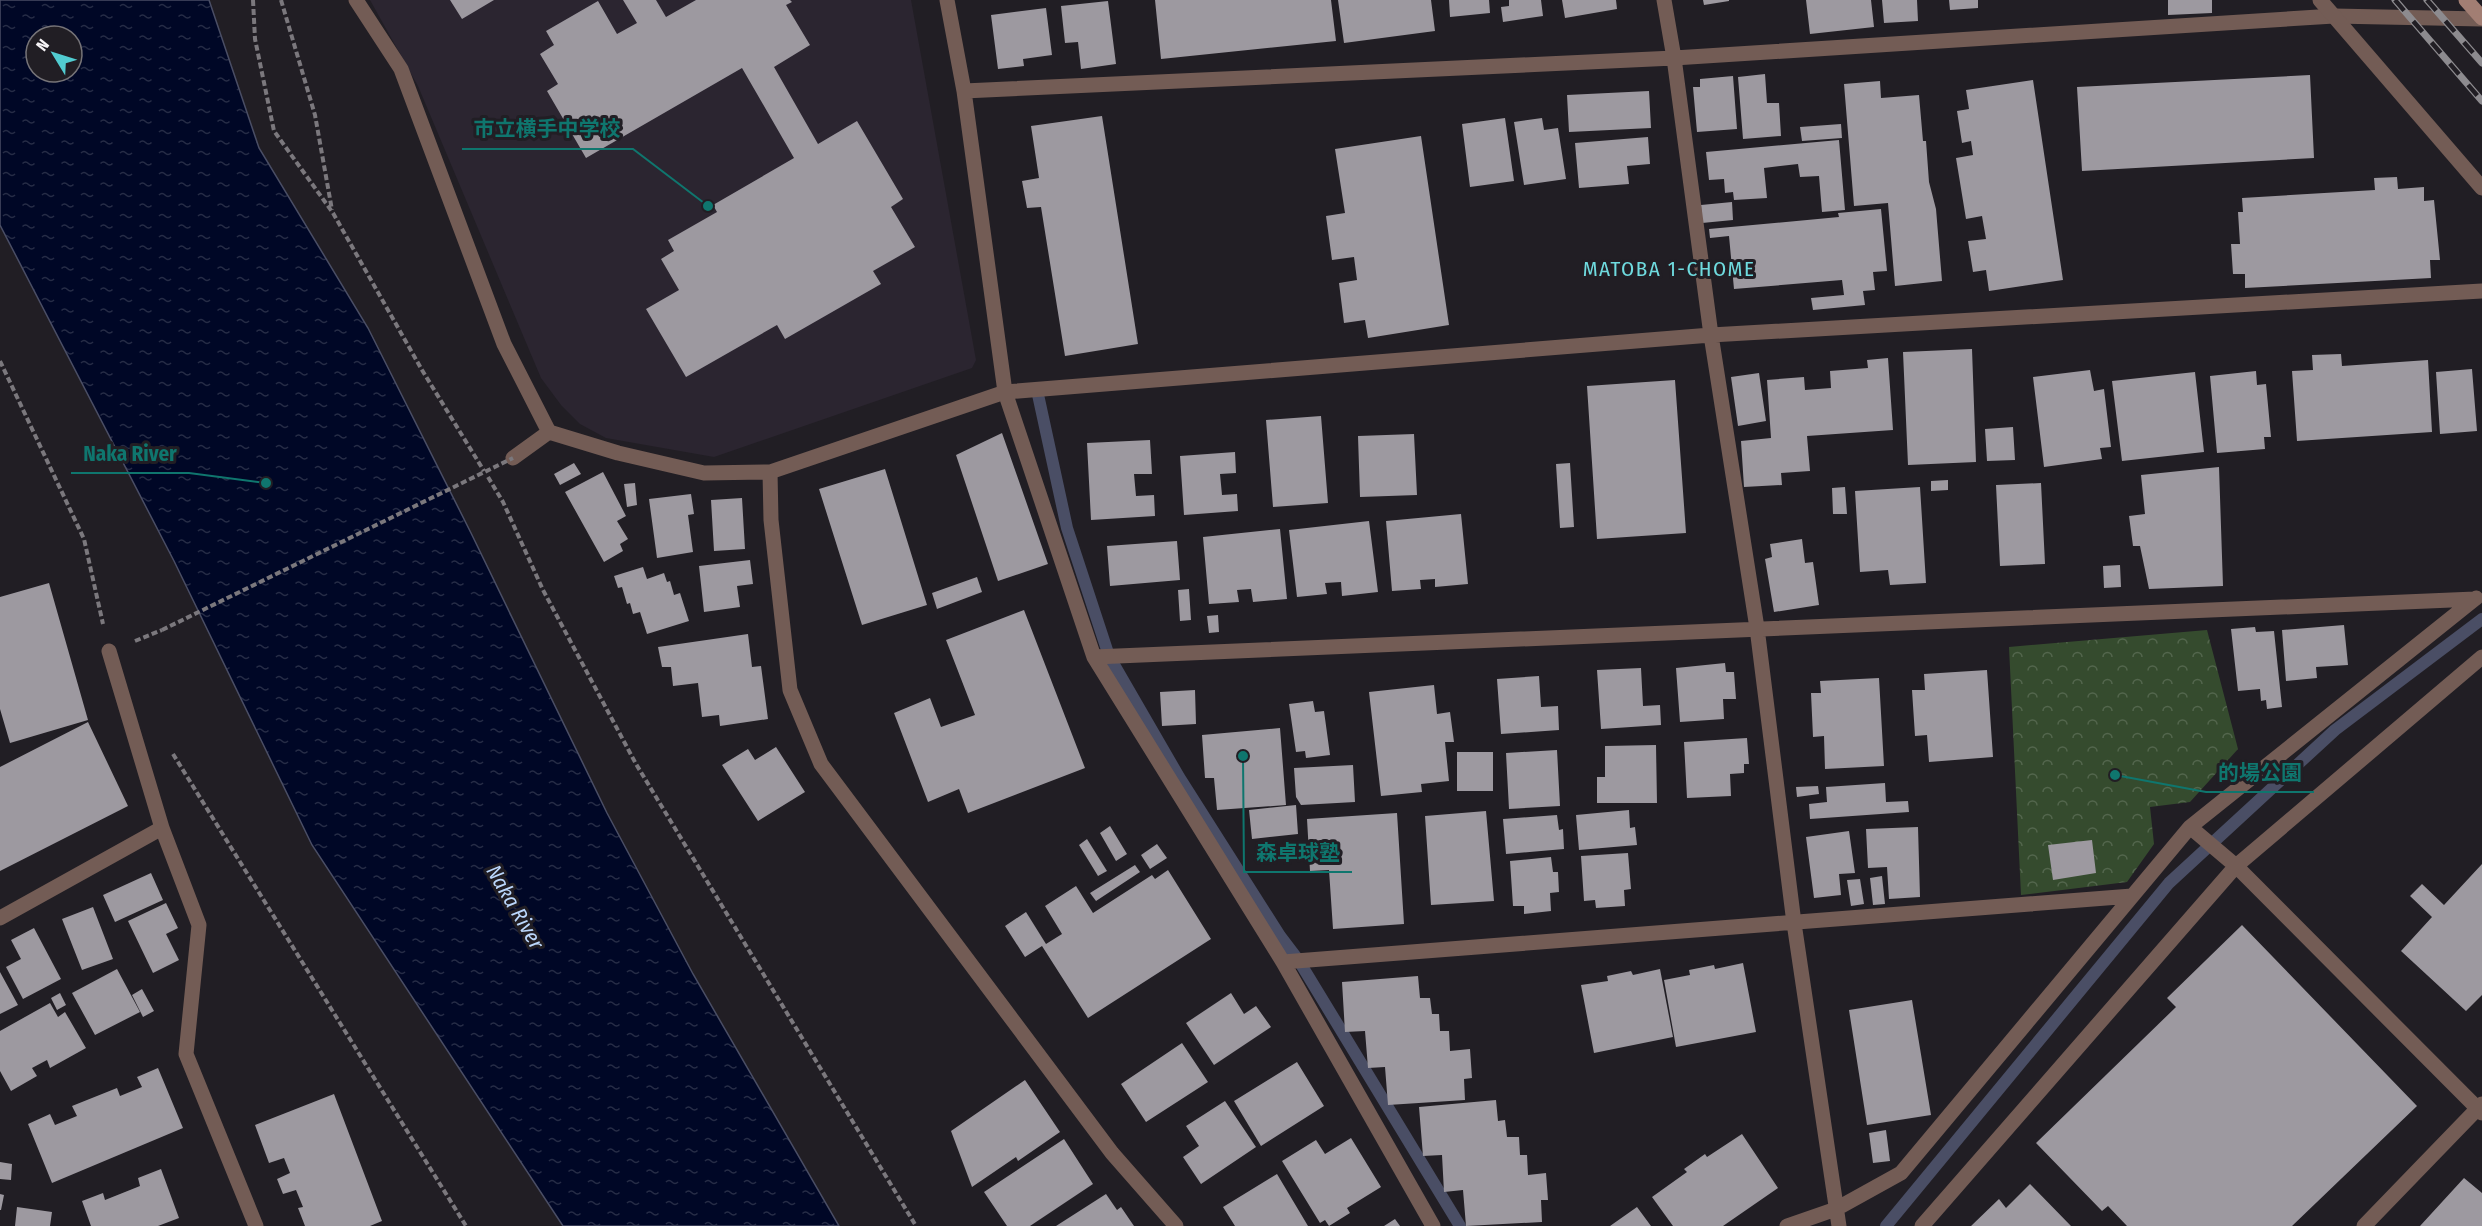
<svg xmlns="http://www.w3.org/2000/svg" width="2482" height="1226" font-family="'Fira Sans Condensed','Noto Sans JP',sans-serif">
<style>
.built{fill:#2b2530}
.park{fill:url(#park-crowns)}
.water{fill:url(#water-ripples);stroke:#4a4e65;stroke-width:1.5;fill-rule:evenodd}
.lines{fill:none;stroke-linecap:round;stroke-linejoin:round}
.stream{stroke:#4a4e65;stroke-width:12}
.building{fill:#9d99a0}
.path{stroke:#7b787d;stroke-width:4;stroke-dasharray:6 3;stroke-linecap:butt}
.minor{stroke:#735c55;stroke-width:15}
.tertiary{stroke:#735c55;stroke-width:15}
.secondary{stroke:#a27e73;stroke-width:15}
.rail-casing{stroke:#8d8b8f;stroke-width:7}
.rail{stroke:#211e24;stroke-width:4.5;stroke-dasharray:14;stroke-linecap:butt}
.path-bridge{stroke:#7b787d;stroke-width:4;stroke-dasharray:6 3;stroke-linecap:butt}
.labels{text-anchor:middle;stroke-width:6;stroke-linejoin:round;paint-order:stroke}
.neighbourhood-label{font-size:21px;letter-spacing:1.5px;fill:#6fdbdf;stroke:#211e24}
.water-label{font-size:21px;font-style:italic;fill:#bbd7fc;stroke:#211e24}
.leader{fill:none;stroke:#0f766e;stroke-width:2}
.callout-dot{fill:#0f766e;stroke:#211e24;stroke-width:2}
.callout-label{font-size:21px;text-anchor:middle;font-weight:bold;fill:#0f766e;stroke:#211e24;stroke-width:6;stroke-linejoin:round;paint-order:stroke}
</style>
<defs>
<pattern id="park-crowns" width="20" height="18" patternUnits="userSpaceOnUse" patternTransform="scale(1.5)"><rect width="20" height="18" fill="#354b2e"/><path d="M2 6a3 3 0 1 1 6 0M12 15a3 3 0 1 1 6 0" fill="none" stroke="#53664d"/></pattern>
<pattern id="water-ripples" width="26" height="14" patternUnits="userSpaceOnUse" patternTransform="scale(1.5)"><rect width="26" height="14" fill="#000726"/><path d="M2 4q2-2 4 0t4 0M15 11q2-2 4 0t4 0" fill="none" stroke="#262c46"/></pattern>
</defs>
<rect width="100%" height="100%" fill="#211e24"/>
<!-- built -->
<path class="built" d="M370 0H911L976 360 972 368 714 457 606 438 580 424 561 405 541 378 418 86Z"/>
<!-- park -->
<path class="park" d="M2207 630 2238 749 2190 802 2150 807 2154 844 2127 882 2021 895 2009 647Z"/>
<!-- water -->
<path class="water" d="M0 0H209L259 148 368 328 471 533 607 813 693 974 839 1226H563L312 845 174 561 0 225ZM36 36H72V72H36Z"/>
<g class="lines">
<!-- stream -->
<path class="stream" d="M1037 390 1067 528 1109 656 1179 777 1280 936 1299 961 1460 1226
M1886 1226 2169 883 2335 730 2482 619"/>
</g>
<!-- building -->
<path class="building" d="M450 0H494L462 19Z
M623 0H656L666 17 696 0H790L792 2 786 5 810 45 774 67 818 144 857 121 903 199 891 207 915 247 873 271 881 284 785 339 777 325 686 377 646 309 679 290 661 259 674 251 668 240 717 212 713 205 794 158 742 68 586 158 547 91 558 84 540 54 554 45 546 31 598 1 617 34 637 23Z
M1155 0H1331L1336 41 1161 59Z
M1338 0H1431L1435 31 1344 43Z
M1449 0H1489L1490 13 1450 17Z
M1509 0H1541L1543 16 1503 22 1501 7 1509 6Z
M1562 0H1616L1617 9 1565 18Z
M1703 0H1729V1L1704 5Z
M1806 0H1871L1874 27 1810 34Z
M1882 0H1917L1918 21 1884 23Z
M1949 0H1978V8L1950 10Z
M2168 0H2212V13L2168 15Z
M1108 1 1116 64 1081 69 1078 42 1065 43 1061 6Z
M1046 8 1052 55 1023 59 1024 66 998 69 991 15Z
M1765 74 1767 103H1779L1781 136 1743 139 1738 77Z
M2310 75 2314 158 2082 171 2077 87Z
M1733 76 1737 129 1697 132 1693 87H1700V79Z
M2033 80 2063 280 1989 291 1986 270 1973 272 1968 241 1986 239 1982 216 1966 219 1956 158 1973 155 1971 141 1962 143 1957 111 1969 109 1966 90Z
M1880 81 1881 98 1919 95 1923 141H1926L1929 182 1936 209 1942 281 1895 286 1888 203 1854 206 1844 84Z
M1649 91 1651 128 1569 132 1567 95Z
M1102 116 1138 344 1065 356 1041 207 1027 208 1022 181 1039 178 1031 126Z
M1505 118 1514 181 1470 187 1462 124Z
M1542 118 1544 130 1558 128 1566 179 1524 185 1514 122Z
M1841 124 1842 138 1802 141 1800 127Z
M1421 136 1449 325 1368 338 1365 320 1344 323 1339 283 1357 280 1354 257 1332 260 1326 216 1345 213 1335 149Z
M1648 137 1650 164 1627 166 1629 184 1579 188 1575 143Z
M1839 140 1845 210 1822 212 1819 176 1800 177 1798 164 1764 168 1767 198 1734 200 1733 192 1725 193 1724 179 1709 180 1706 152Z
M2397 177 2398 189 2424 187V201L2434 200 2440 260H2430L2431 278 2245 288V274H2233L2231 244H2240L2238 212H2243L2242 198 2375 190 2374 178Z
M1732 202 1733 220 1702 223 1701 205Z
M1881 209 1887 271 1873 272 1875 290 1863 291 1865 305 1813 310 1811 298 1844 295 1842 280 1734 289 1729 236 1710 238 1709 229 1839 217 1838 213Z
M1972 349 1976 462 1908 465 1903 352Z
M2341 354 2342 366 2428 360 2432 432 2297 441 2292 371 2313 370 2312 355Z
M1888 358 1893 430 1807 436 1810 471 1781 473 1782 485 1744 487 1741 441 1771 438 1767 380 1804 377 1805 390 1831 388 1830 371 1868 368 1867 360Z
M2472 369 2477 431 2440 434 2436 372Z
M2090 370 2094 391 2104 389 2111 447 2100 448 2102 459 2044 467 2033 377Z
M2256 371 2257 385 2266 384 2271 437H2264L2265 449 2217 453 2210 376Z
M2195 372 2204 452 2122 461 2112 381Z
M1759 373 1766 421 1738 426 1731 377Z
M1675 380 1686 533 1597 539 1587 386Z
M1321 416 1328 503 1273 507 1266 420Z
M2013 427 2015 460 1987 461 1985 429Z
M1002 433 1048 564 998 581 956 455Z
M1414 434 1417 495 1360 497 1358 436Z
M1150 440 1152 474H1134L1136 496 1154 495 1155 516 1091 520 1087 443Z
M1235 452 1236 473 1220 474 1222 495 1237 494 1238 511 1184 515 1180 456Z
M574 463 581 474 560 485 554 474Z
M1570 463 1574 527 1560 528 1556 464Z
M2219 467 2223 586 2149 589 2140 546H2133L2129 516 2145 514 2141 475Z
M885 469 927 605 862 625 819 489Z
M603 472 626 516 617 521 628 539 620 544 623 551 604 562 565 492Z
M1948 480V490L1931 491V481Z
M635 483 637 505 627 507 624 484Z
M2041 483 2045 564 2000 566 1996 485Z
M1845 487 1847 514H1833L1832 488Z
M1920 487 1926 583 1890 585 1888 570 1860 572 1855 491Z
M691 494 694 514 688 515 693 552 657 558 649 499Z
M742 498 745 549 714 551 711 500Z
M1461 514 1468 584 1435 587V579L1420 580 1421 589 1392 591 1386 521Z
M1369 521 1378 592 1342 596 1341 582 1325 583 1327 594 1297 597 1289 530Z
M1280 529 1287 599 1253 602 1251 589 1237 590 1239 602 1209 604 1203 537Z
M1802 539 1805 563 1813 562 1819 605 1774 612 1765 559 1772 557 1770 544Z
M1177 541 1180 580 1110 586 1107 546Z
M750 560 753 584 737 586 740 607 704 612 699 566Z
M2120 565 2121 587 2104 588 2103 566Z
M643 567 647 579 664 573 667 582 670 581 674 595 680 593 689 621 647 634 640 612 633 614 630 603 627 604 622 587 618 588 614 576Z
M977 577 982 592 937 609 932 593Z
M49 583 88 720 10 743 0 709V597Z
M1189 589 1191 620 1180 621 1178 590Z
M1024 610 1085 768 968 813 959 789 928 802 894 713 930 698 941 727 975 715 946 640Z
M1218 615 1219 632 1209 633 1207 616Z
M2344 625 2348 665 2316 667 2317 678 2286 681 2282 630Z
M2255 627 2256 632 2274 631 2282 707 2267 709 2266 700 2261 701 2260 689 2238 691 2231 629Z
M748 634 752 667 761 666 768 719 720 726 719 715 702 717 698 683 673 686 671 667H662L658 647Z
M1725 663 1726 672H1734L1736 699H1723L1724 719 1680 722 1676 668Z
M1641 668 1643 706 1660 705 1661 725 1601 729 1597 670Z
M1987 670 1993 757 1929 762 1927 735 1915 736 1912 690H1925L1924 674Z
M1539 676 1541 707 1558 706 1559 730 1501 734 1497 679Z
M1879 678 1884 766 1825 769 1824 736 1813 737 1811 693H1821L1820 681Z
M1434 685 1437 714 1450 712 1454 742H1445L1449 781 1421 784 1422 792 1381 796 1369 692Z
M1195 690 1196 724 1162 726 1160 692Z
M1313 701 1315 712 1324 711 1330 755 1306 758 1305 751 1296 752 1289 704Z
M88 722 128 806 0 871V767Z
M1280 728 1286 805 1217 810 1214 778H1205L1202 735Z
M1747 738 1749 764H1744V773L1730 774 1731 796 1687 798 1684 742Z
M1656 745 1657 803H1597V777H1605V746Z
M776 747 805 792 758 821 722 765 748 749 755 760Z
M1557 750 1560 806 1509 809 1506 753Z
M1457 752H1493V791H1457Z
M1353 765 1355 802 1301 805 1296 797 1294 768Z
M1885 783 1886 802 1908 801 1909 812 1810 819 1809 804 1827 802 1826 787Z
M1818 786 1819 794 1797 797 1796 787Z
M1296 805 1298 834 1252 839 1249 810Z
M1629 810 1630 828 1635 827 1637 845 1579 850 1576 815Z
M1486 811 1494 901 1431 905 1425 816Z
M1397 813 1404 924 1333 929 1329 870 1310 871 1307 819Z
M1557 815 1559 830 1563 829 1564 849 1506 854 1503 819Z
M1110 826 1127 854 1116 861 1100 833Z
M1918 827 1920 897 1889 899 1887 867 1868 868 1866 829Z
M1849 831 1855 873 1839 874 1841 895 1814 898 1806 837Z
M1087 839 1107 871 1098 876 1079 845Z
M2092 840 2096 873 2053 880 2048 845Z
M1157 844 1167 858 1150 869 1141 855Z
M1628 853 1631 889 1624 890 1625 906 1596 908 1595 900 1584 901 1581 856Z
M1551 857 1553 872H1558L1559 892 1550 893 1551 911 1524 914V906H1513L1510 861Z
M2482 864V995L2466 1011 2401 951 2432 917 2410 896 2422 884 2444 905Z
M1135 865 1140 872 1096 901 1090 893Z
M1168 870 1211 939 1088 1018 1042 946 1025 957 1005 926 1026 912 1046 944 1062 934 1045 906 1076 886 1093 913 1152 875 1155 879Z
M151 873 163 900 115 922 103 895Z
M1882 876 1885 904 1873 905 1870 878Z
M1860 879 1864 904 1851 906 1847 880Z
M166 903 178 928 166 934 179 960 153 973 128 921Z
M93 907 113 959 82 970 62 919Z
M2242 925 2417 1106 2292 1226H2127L2108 1206 2102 1211 2036 1143 2176 1007 2167 998Z
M34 928 61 979 23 999 6 967 21 959 11 940Z
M1743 963 1756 1032 1676 1047 1664 980 1690 975 1689 970 1714 965 1715 969Z
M117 969 140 1012 95 1035 72 993Z
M1660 969 1673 1037 1594 1053 1581 985 1608 981 1607 976 1631 971 1633 975Z
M0 972 18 1005 0 1014Z
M1418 976 1420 998H1430L1432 1014H1439L1440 1031H1449L1450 1051 1470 1049 1472 1078 1464 1079 1465 1100 1388 1105 1385 1067 1368 1068 1365 1031 1345 1032 1342 982Z
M142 989 154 1011 143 1017 132 995Z
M60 993 66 1005 57 1010 51 998Z
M1231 993 1244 1014 1256 1006 1271 1027 1214 1065 1186 1023Z
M1912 1000 1931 1115 1867 1125 1849 1010Z
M50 1003 58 1017 65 1012 86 1048 50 1068 47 1060 32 1068 37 1076 11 1091 0 1071V1031Z
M1182 1043 1208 1082 1146 1122 1121 1084Z
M1297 1062 1324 1106 1261 1146 1234 1101Z
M158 1068 183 1128 52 1183 28 1124 50 1114 55 1125 77 1116 72 1106 117 1088 120 1096 142 1087 137 1077Z
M1025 1080 1060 1132 1018 1161 1016 1157 972 1187 951 1131Z
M334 1094 382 1221 370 1226H305L298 1208 303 1207 296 1190 283 1194 277 1179 290 1173 284 1158 269 1163 255 1125Z
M1496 1100 1498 1121 1505 1120 1507 1137H1519L1520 1155H1527L1528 1175 1546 1173 1548 1200H1541L1542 1222 1466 1226 1463 1190 1444 1192 1442 1155 1423 1156 1419 1107Z
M1225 1101 1256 1147 1201 1184 1183 1157 1199 1146 1186 1126Z
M1886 1130 1890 1161 1873 1163 1869 1133Z
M1742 1134 1778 1188 1723 1226H1673L1652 1197 1687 1172 1684 1169 1705 1154 1707 1157Z
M1351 1138 1381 1187 1347 1208 1350 1213 1329 1226 1325 1220 1320 1223 1282 1161 1316 1140 1325 1154Z
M1064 1139 1093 1184 1030 1226H1007L984 1192Z
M0 1162 12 1164 11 1180 0 1179Z
M161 1169 179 1218 158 1226H91L82 1201 103 1193 105 1200 140 1186 138 1178Z
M1277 1174 1308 1226H1235L1223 1207Z
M2464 1178 2482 1193V1226H2420Z
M2030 1184 2071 1226H1971L1999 1199 2006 1208Z
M0 1194 4 1195 1 1210H0Z
M1106 1194 1117 1210 1121 1207 1134 1226H1056Z
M17 1207 52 1212 50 1226H15Z
M1637 1207 1651 1226H1610Z
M1395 1219 1400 1226H1384Z"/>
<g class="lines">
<!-- path -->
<path class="path" d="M253 0 255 39 274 131 333 213 422 370 484 471
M281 0 315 115 332 210
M0 361 84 539 103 624
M488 477 503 502 543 590 636 764 916 1226
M135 641 162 630
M173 754 466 1226"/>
<!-- minor -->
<path class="minor" d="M356 0 401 69 504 344 549 432 618 453 704 473 770 472 771 520 790 690 821 764 1112 1153 1176 1226
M947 0 964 91 1005 392 1094 657 1283 962 1433 1226
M1664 0 1674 58 1711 335 1757 628 1794 923 1839 1226
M964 91 1674 58 2334 16 2482 19
M513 458 549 432
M770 472 1005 392 1711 335 2482 291
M109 651 162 828 199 925 186 1054 256 1226
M1094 657 2475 599
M2190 827 2236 866 2482 1113
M0 918 162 828
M1283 962 2132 896
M1787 1226 1836 1209 1901 1173 2190 827 2476 598
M1922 1226 2236 866 2482 657
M2364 1226 2482 1104"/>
<!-- tertiary -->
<path class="tertiary" d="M2320 0 2482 188"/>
<!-- secondary -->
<path class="secondary" d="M2466 0 2482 18"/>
<defs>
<path id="rail" d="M2395 0 2482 101
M2427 0 2482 63"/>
</defs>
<!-- rail casing -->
<use href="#rail" class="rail-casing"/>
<!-- rail -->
<use href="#rail" class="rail"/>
<!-- path-bridge -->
<path class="path-bridge" d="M162 630 513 458"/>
</g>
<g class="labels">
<!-- neighbourhood labels -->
<g class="neighbourhood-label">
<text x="1669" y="276">MATOBA 1-CHOME</text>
</g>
<!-- water labels -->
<g class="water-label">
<text transform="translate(515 907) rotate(60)" y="7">Naka River</text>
</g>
</g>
<!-- callouts -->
<path class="leader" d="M708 206L633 149H462M266 483L189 473H71M2115 775L2206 792H2314M1243 756L1244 872H1352"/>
<g class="callout-dot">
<circle cx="708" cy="206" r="6"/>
<circle cx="266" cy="483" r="6"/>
<circle cx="2115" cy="775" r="6"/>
<circle cx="1243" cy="756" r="6"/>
</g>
<g class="callout-label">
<text x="547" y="136">市立横手中学校</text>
<text x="130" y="461">Naka River</text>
<text x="2260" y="780">的場公園</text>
<text x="1298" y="860">森卓球塾</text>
</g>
<!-- north arrow -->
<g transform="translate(54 54) rotate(308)"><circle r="28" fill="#211e24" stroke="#767478" stroke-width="1.5"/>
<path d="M0-4.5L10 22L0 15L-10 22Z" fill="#51ccd1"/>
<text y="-9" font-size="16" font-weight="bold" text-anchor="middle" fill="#f6f4f7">N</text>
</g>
</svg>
